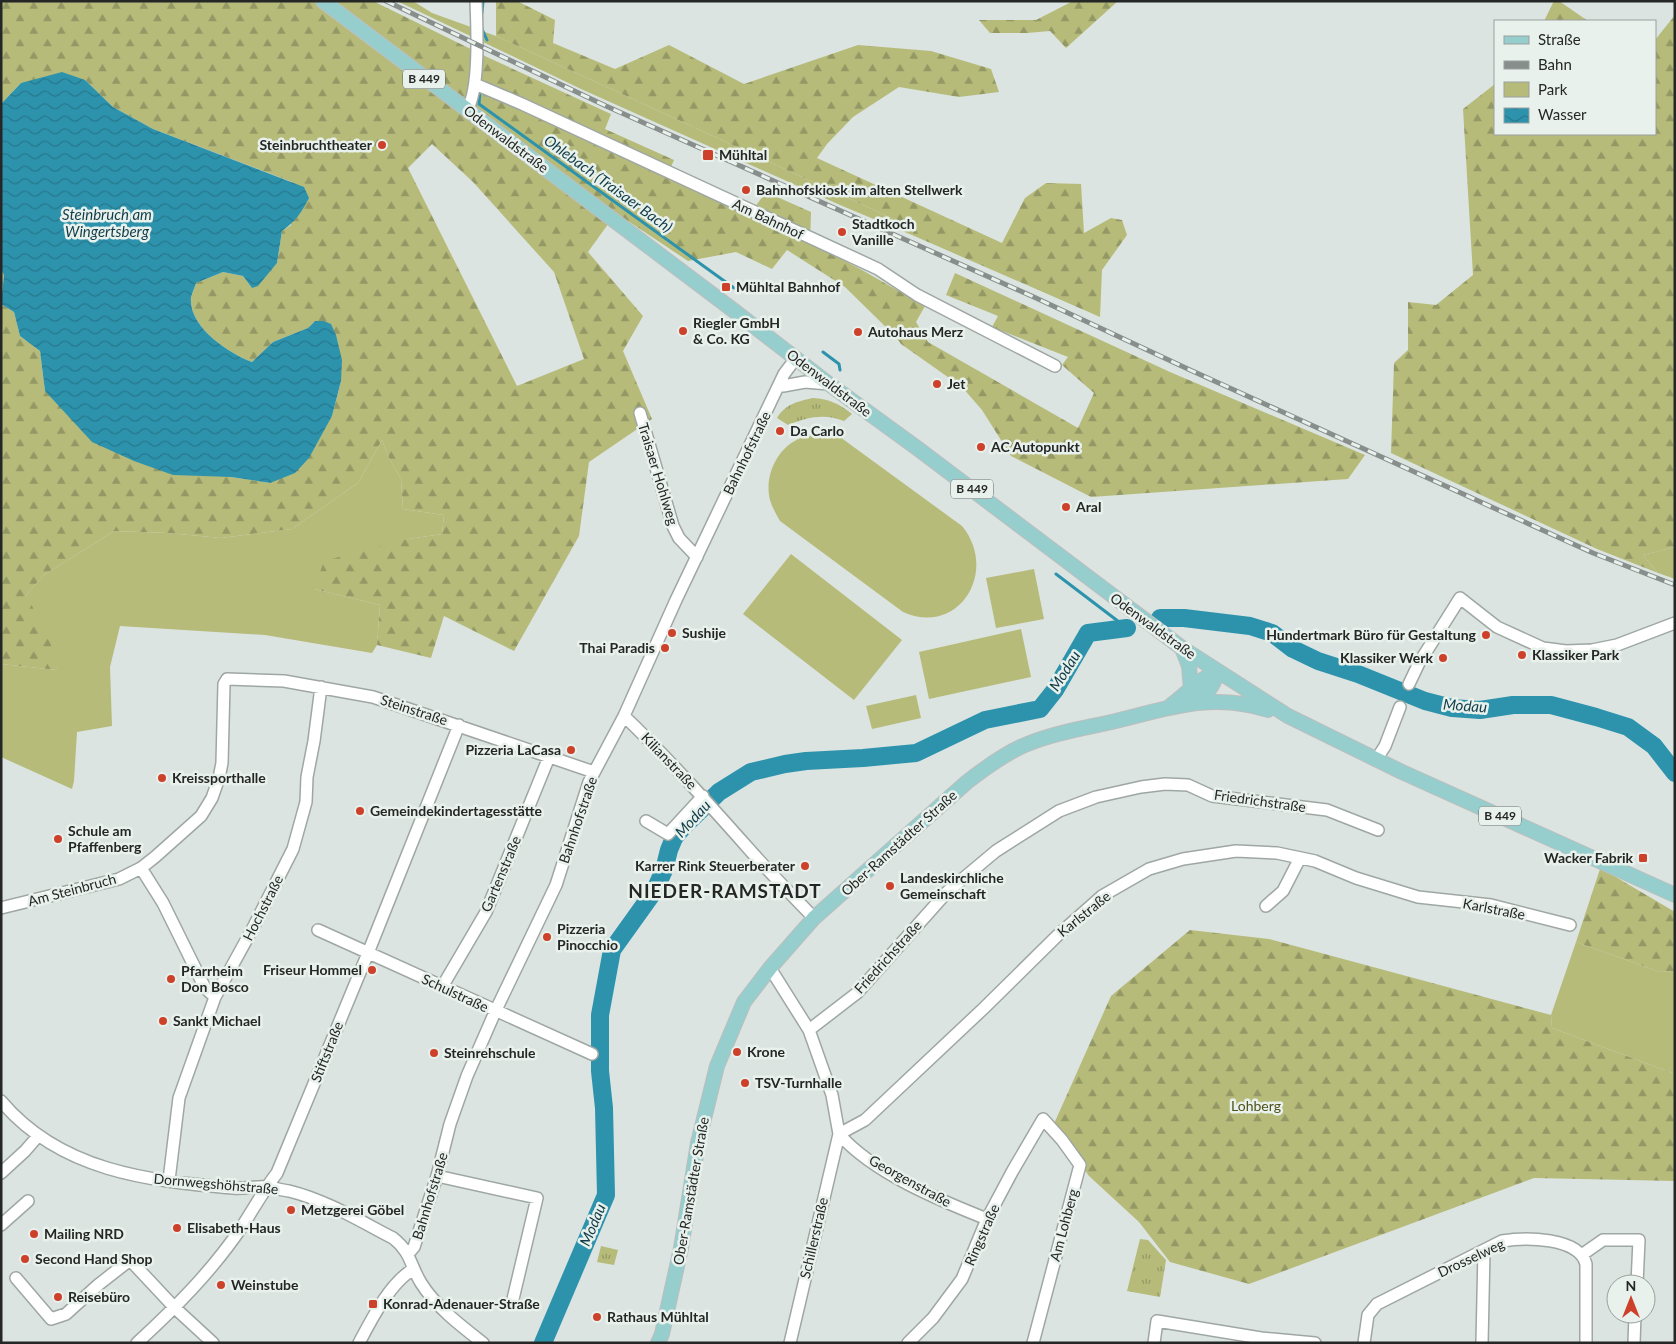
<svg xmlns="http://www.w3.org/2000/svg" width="1676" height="1344" font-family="Lato,sans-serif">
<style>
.green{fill:#b6bb7a}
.forest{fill:url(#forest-firs);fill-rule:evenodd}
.park{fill:url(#park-tufts)}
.water{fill:url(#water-waves)}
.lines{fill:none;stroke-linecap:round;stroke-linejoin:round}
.stream{stroke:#2d93ad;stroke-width:3}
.river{stroke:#2d93ad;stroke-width:18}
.minor-casing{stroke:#9fa7a3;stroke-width:14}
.major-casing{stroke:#bdbebe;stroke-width:16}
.minor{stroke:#fff;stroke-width:11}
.major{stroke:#95cecd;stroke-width:14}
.rail-casing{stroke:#888e8c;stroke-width:5}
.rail{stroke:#e9f1ed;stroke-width:3;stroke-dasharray:9;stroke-linecap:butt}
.poi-dot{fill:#cd412b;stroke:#e9f1ed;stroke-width:2}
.labels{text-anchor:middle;stroke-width:5;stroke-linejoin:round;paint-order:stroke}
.shield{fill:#e9f1ed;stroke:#5f6462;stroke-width:1}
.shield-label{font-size:12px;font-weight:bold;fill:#242726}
.street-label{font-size:14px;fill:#242726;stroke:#e9f1ed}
.poi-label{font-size:14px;font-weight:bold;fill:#242726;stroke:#e9f1ed;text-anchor:start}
.park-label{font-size:14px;fill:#4e5119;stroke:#e9f1ed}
.water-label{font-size:15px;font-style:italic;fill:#103c48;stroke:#e9f1ed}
.district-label{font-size:19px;font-weight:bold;letter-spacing:1px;fill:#242726;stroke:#e9f1ed}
</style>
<defs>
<pattern id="forest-firs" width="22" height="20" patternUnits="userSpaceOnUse" patternTransform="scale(1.25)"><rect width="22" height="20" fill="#b6bb7a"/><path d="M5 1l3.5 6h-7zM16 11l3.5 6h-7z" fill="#949864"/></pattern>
<pattern id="park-tufts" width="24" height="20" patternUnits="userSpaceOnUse" patternTransform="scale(1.25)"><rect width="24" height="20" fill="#b6bb7a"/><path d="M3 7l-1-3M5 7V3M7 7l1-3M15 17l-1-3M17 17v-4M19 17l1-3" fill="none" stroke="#949864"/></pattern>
<pattern id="water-waves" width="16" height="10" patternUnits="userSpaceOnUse" patternTransform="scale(1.25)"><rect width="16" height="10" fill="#2d93ad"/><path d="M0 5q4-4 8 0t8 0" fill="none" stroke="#26788d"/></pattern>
</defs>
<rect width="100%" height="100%" fill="#dbe4e0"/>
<!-- green -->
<path class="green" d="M397 1H413L432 13 496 36 915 229 912 235 840 205 581 89Z
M828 434 840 437 962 526C999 571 959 637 903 612L780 521C776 514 772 507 770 500 764 476 777 447 801 438 809 435 819 434 828 434Z
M382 440 388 456 401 479 403 509 444 515 442 534 408 539 314 589 380 605 377 645 372 653 265 635 120 626 110 667 112 726 77 732 74 781 72 789 1 757V664L57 670 26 595 44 575 114 531 168 533 221 538 292 529 358 483Z
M1675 547V579L1658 573 1643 555Z
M791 554 902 640 854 700 743 614Z
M1034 569 1044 619 996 628 986 578Z
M1021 629 1031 677 929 699 919 652Z
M916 695 921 718 872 729 866 706Z
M1576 942 1660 972 1675 971V1074L1552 1028 1551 1015Z"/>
<!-- forest -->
<path class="forest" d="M1 1H373L487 57 611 114 605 129 674 160 666 178 748 216 766 192 811 212 810 243 862 270 925 306 916 322 928 342 1078 428 1094 393 1062 365 1068 357 992 327 998 316 946 295 955 273 1170 372 1365 455 1348 479 1091 497 1011 456 982 410 962 387 901 344 896 337 845 287 787 250 772 269 736 252 688 261 616 213 588 252 643 316 623 351 652 419 589 462 579 536 514 651 444 616 431 658 377 645 380 605 314 589 324 561 408 539 442 534 444 515 403 509 401 479 388 456 382 440 358 483 292 529 221 538 168 533 114 531 44 575 26 595 49 637 57 670 1 664V270L4 275 1 304 14 312 20 336 40 351 45 391 231 477 270 483 332 416 341 381 315 321 308 328 273 342 252 362C229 353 188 327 191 297 192 293 195 287 196 283L223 272 243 276 252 288 277 263 282 231 291 225 292 182 153 129 113 107 85 80 21 83 1 104ZM432 144 473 182 554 272 584 359 517 386 408 168Z
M496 1H517L555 20 553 43 615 69 669 45 744 84 858 45 931 51 991 69 999 92 959 97 899 87 853 117 827 144 817 158 1002 243 1025 198 1046 183 1081 184 1084 233 1111 218 1122 220 1127 235 1102 270 1100 317 912 235 915 229 496 36Z
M1073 1H1118L1066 48 1050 31 1027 33H990L979 20H1036Z
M1554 1H1559L1588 21H1544Z
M1675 15V547L1643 555 1658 573 1597 549 1391 453 1394 363 1408 350V302L1436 305 1473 275 1463 109 1495 84V134H1655V40Z
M1600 869 1609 873 1675 912V971L1660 972 1576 942Z
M1190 930 1269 939 1551 1015 1552 1028 1675 1074V1181L1534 1178 1249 1284 1170 1262 1139 1222 1089 1176 1053 1126 1111 996Z"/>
<!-- park -->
<path class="park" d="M813 398C829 399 840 404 852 414L844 421C825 413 807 417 788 425L777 418C785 404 799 401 813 398Z
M1140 1239 1148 1240 1166 1260 1160 1297 1127 1291Z
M601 1246 618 1250 614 1265 597 1262Z"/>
<!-- water -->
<path class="water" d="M62 72 85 80 113 107 153 129 304 187 309 198C302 212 295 222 282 231L277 263 258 286 252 288 243 276 223 272 196 283C195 287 192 293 191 297 188 327 229 353 252 362L273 342 308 328 315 321H324L331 324 336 335 342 360 341 381 332 416 309 458 295 473 270 483 231 477 173 475 134 461 92 442 45 391 40 351 20 336 14 312 1 304 4 275 1 270V104L21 83Z"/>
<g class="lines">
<!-- stream -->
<path class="stream" d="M482 13 483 1
M482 29 487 40
M480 92 479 104 734 288
M823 352 839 364 840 370
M1056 574 1127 628"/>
<!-- river -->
<path class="river" d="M1160 618H1184L1250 626 1272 633 1293 649 1318 661 1358 674 1425 701 1452 708 1480 710 1513 705H1551L1596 717 1628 727 1654 746 1675 773
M543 1343 606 1195 604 1108 600 1071V1015L612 950 655 890 664 870 669 850 674 838 684 826 719 792 751 772 785 764 806 761 863 758 916 753 985 720 1040 709 1055 690 1088 633 1127 628"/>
<defs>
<path id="minor" d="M475 84 522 104 878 269 917 295 1055 366
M467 110C480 88 477 28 476 1
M783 386 805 382 829 384
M640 413 673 526 679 538 697 557
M1409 684 1419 663 1460 598 1497 627 1543 648 1566 651 1592 650 1617 645 1675 623
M624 716C668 758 708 803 748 848 769 872 792 895 814 918
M1376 760 1385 746 1400 707
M646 821 668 834 703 796
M141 868 163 903 205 988 215 997
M1266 906 1283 891 1300 858
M1 908 119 879 141 868 155 857 201 816 212 798 219 778 222 763 224 684 227 679 284 681 373 697 594 772
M318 930 592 1054
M770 968 809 1030 832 1095 839 1134 865 1120 984 1008 1058 935 1102 896 1149 869 1183 859 1236 851 1277 853 1315 861 1356 878 1418 897 1491 905 1570 925
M442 987 486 912 549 757
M809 1030 857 993 947 892 996 851 1059 811 1096 797 1141 787 1165 784 1188 785 1212 796 1327 810 1378 830
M1 1101C60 1171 148 1181 233 1188 244 1189 256 1186 267 1187 274 1188 282 1190 289 1191 326 1200 360 1221 393 1238 411 1252 410 1265 421 1283 436 1307 461 1326 483 1343
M839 1134C873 1173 939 1200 987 1219
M1 1173 25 1151 38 1136
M437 1176 537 1198 513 1299
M169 1180 179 1098 215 997 254 926 293 849 306 802 307 777 314 741 321 687
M1 1225 28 1201
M408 1254 414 1247 437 1176 450 1124 467 1076 495 1012 556 885 589 782 624 716 676 600 784 374 796 358
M1583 1254 1603 1240H1639L1637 1284
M16 1278 51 1319 66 1314 98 1285 130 1260 175 1308 213 1343
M137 1343C175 1308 212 1271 241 1228 253 1210 263 1191 277 1173L368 953 459 725
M359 1343C371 1320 391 1281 414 1269
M790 1343 839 1134
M908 1343 933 1318 962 1279 987 1219 1012 1172 1043 1119 1062 1140 1080 1165 1033 1343
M1154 1343 1157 1321 1261 1338 1315 1343
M1364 1343 1368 1315 1377 1304 1502 1241C1525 1237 1579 1237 1586 1264V1343
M1482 1343 1484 1251
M1634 1343 1635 1314"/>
<path id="major" d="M323 1 733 310 829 384 917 448 1182 648 1288 716 1402 772 1675 895
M1182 648 1189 666 1191 690
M1193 703C1206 696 1214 686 1217 672
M1170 706C1187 694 1198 679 1217 672
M658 1343 662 1334 681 1248 698 1143 717 1066 744 1002 770 968 814 918 967 782C985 768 1004 754 1025 745 1051 734 1079 729 1107 723 1164 710 1209 691 1268 710"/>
</defs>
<!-- minor casing -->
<use href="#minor" class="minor-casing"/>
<!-- major casing -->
<use href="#major" class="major-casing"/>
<!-- minor -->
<use href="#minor" class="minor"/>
<!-- major -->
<use href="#major" class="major"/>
<defs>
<path id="rail" d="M386 1 606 106 1036 298 1188 369 1593 553 1675 585"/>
</defs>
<!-- rail casing -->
<use href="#rail" class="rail-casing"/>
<!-- rail -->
<use href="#rail" class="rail"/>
</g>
<!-- markers -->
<g class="poi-dot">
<circle cx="382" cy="145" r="5"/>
<rect x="702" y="149" width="12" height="12" rx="2.5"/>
<circle cx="746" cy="190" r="5"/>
<circle cx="842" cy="232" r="5"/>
<rect x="721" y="282" width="10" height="10" rx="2.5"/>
<circle cx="683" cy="331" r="5"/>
<circle cx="858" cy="332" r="5"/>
<circle cx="937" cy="384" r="5"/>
<circle cx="780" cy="431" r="5"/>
<circle cx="981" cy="447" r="5"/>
<circle cx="1066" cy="507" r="5"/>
<circle cx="672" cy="633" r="5"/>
<circle cx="1486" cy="635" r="5"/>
<circle cx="665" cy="648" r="5"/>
<circle cx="1522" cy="655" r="5"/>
<circle cx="1443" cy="658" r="5"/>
<circle cx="571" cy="750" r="5"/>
<circle cx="162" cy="778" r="5"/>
<circle cx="360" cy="811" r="5"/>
<circle cx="58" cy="839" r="5"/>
<rect x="1638" y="853" width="10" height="10" rx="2.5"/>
<circle cx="805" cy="866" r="5"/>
<circle cx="890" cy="886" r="5"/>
<circle cx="547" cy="937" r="5"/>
<circle cx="372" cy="970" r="5"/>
<circle cx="171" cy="979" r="5"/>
<circle cx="163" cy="1021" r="5"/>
<circle cx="737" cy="1052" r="5"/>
<circle cx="434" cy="1053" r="5"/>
<circle cx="745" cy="1083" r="5"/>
<circle cx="291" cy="1210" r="5"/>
<circle cx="177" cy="1228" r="5"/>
<circle cx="34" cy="1234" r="5"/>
<circle cx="25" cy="1259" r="5"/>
<circle cx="221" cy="1285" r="5"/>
<circle cx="58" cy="1297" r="5"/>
<rect x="368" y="1299" width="10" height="10" rx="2.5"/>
<circle cx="597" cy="1317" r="5"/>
</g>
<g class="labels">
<!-- shield labels -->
<g class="shield">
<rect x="403" y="69.5" width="42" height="19" rx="4"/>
<rect x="951" y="479.5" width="42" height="19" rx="4"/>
<rect x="1479" y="806.5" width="42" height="19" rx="4"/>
</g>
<g class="shield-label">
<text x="424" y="83">B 449</text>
<text x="972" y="493">B 449</text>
<text x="1500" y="820">B 449</text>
</g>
<!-- street labels -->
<g class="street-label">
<text transform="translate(506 139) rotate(37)" y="5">Odenwaldstraße</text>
<text transform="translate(768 219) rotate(25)" y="5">Am Bahnhof</text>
<text transform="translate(829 383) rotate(37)" y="5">Odenwaldstraße</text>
<text transform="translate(747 453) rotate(-64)" y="5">Bahnhofstraße</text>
<text transform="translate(658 474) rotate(73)" y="5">Traisaer Hohlweg</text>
<text transform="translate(1153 626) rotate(36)" y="5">Odenwaldstraße</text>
<text transform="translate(414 710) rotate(18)" y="5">Steinstraße</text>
<text transform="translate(669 761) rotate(46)" y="5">Kilianstraße</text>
<text transform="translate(1260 801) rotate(8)" y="5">Friedrichstraße</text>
<text transform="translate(578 820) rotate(-71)" y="5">Bahnhofstraße</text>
<text transform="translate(899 843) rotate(-42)" y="5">Ober-Ramstädter Straße</text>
<text transform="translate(501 874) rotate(-67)" y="5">Gartenstraße</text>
<text transform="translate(72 890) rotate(-15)" y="5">Am Steinbruch</text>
<text transform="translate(263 908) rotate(-63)" y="5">Hochstraße</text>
<text transform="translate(1494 909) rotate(11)" y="5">Karlstraße</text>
<text transform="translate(1084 914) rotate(-39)" y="5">Karlstraße</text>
<text transform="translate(888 957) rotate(-48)" y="5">Friedrichstraße</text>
<text transform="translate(455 993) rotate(25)" y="5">Schulstraße</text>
<text transform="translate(327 1052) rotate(-68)" y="5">Stiftstraße</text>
<text transform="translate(910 1181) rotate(29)" y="5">Georgenstraße</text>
<text transform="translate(216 1184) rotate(5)" y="5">Dornwegshöhstraße</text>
<text transform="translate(691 1191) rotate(-80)" y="5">Ober-Ramstädter Straße</text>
<text transform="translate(430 1196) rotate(-73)" y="5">Bahnhofstraße</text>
<text transform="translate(1064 1225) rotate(-75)" y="5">Am Lohberg</text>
<text transform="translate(982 1235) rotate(-66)" y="5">Ringstraße</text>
<text transform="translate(814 1238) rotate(-77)" y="5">Schillerstraße</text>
<text transform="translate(1471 1258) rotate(-25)" y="5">Drosselweg</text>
</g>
<!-- poi labels -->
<g class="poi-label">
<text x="372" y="150" text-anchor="end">Steinbruchtheater</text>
<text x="719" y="160">Mühltal</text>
<text x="756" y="195">Bahnhofskiosk im alten Stellwerk</text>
<text x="852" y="229">Stadtkoch<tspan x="852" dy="16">Vanille</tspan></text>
<text x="736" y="292">Mühltal Bahnhof</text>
<text x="693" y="328">Riegler GmbH<tspan x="693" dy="16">&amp; Co. KG</tspan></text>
<text x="868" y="337">Autohaus Merz</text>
<text x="947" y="389">Jet</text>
<text x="790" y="436">Da Carlo</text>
<text x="991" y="452">AC Autopunkt</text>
<text x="1076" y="512">Aral</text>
<text x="682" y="638">Sushije</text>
<text x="1476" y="640" text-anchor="end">Hundertmark Büro für Gestaltung</text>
<text x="655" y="653" text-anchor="end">Thai Paradis</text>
<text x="1532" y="660">Klassiker Park</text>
<text x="1433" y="663" text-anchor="end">Klassiker Werk</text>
<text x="561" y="755" text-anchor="end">Pizzeria LaCasa</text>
<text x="172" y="783">Kreissporthalle</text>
<text x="370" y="816">Gemeindekindertagesstätte</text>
<text x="68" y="836">Schule am<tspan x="68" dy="16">Pfaffenberg</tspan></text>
<text x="1633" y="863" text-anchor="end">Wacker Fabrik</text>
<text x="795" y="871" text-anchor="end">Karrer Rink Steuerberater</text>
<text x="900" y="883">Landeskirchliche<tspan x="900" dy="16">Gemeinschaft</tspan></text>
<text x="557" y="934">Pizzeria<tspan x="557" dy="16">Pinocchio</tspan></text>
<text x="362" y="975" text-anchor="end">Friseur Hommel</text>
<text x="181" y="976">Pfarrheim<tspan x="181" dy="16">Don Bosco</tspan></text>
<text x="173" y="1026">Sankt Michael</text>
<text x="747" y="1057">Krone</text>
<text x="444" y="1058">Steinrehschule</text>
<text x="755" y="1088">TSV-Turnhalle</text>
<text x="301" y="1215">Metzgerei Göbel</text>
<text x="187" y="1233">Elisabeth-Haus</text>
<text x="44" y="1239">Mailing NRD</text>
<text x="35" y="1264">Second Hand Shop</text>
<text x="231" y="1290">Weinstube</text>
<text x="68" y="1302">Reisebüro</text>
<text x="383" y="1309">Konrad-Adenauer-Straße</text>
<text x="607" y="1322">Rathaus Mühltal</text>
</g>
<!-- park labels -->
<g class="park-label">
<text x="1256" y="1111">Lohberg</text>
</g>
<!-- water labels -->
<g class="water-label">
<text transform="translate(608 184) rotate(36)" y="5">Ohlebach (Traisaer Bach)</text>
<text x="107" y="220">Steinbruch am<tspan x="107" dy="17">Wingertsberg</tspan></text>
<text transform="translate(1065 671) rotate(-58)" y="5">Modau</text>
<text transform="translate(1465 706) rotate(4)" y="5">Modau</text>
<text transform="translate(693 819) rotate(-47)" y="5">Modau</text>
<text transform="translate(593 1225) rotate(-67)" y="5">Modau</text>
</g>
<!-- district labels -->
<g class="district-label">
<text x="725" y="898">NIEDER-RAMSTADT</text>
</g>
</g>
<!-- border -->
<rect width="1676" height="1344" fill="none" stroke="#242726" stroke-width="5"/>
<!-- legend -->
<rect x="1494" y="20" width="162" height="115" fill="#e9f1ed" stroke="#9aa09d"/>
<rect x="1504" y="36" width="25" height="8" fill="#95cecd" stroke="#9aa09d"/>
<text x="1538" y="45" font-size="15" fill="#242726">Straße</text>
<rect x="1504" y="61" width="25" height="8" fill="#888e8c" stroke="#9aa09d"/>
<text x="1538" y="70" font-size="15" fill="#242726">Bahn</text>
<rect x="1504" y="82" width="25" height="15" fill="#b6bb7a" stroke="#9aa09d"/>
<text x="1538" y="95" font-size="15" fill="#242726">Park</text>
<rect x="1504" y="108" width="25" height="15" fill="url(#water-waves)" stroke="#9aa09d"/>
<text x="1538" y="120" font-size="15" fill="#242726">Wasser</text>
<!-- north arrow -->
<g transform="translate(1631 1299)"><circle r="24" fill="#e9f1ed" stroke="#9aa09d"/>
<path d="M0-4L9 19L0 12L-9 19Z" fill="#cd412b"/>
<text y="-8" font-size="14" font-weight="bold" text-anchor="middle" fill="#242726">N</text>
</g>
</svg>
